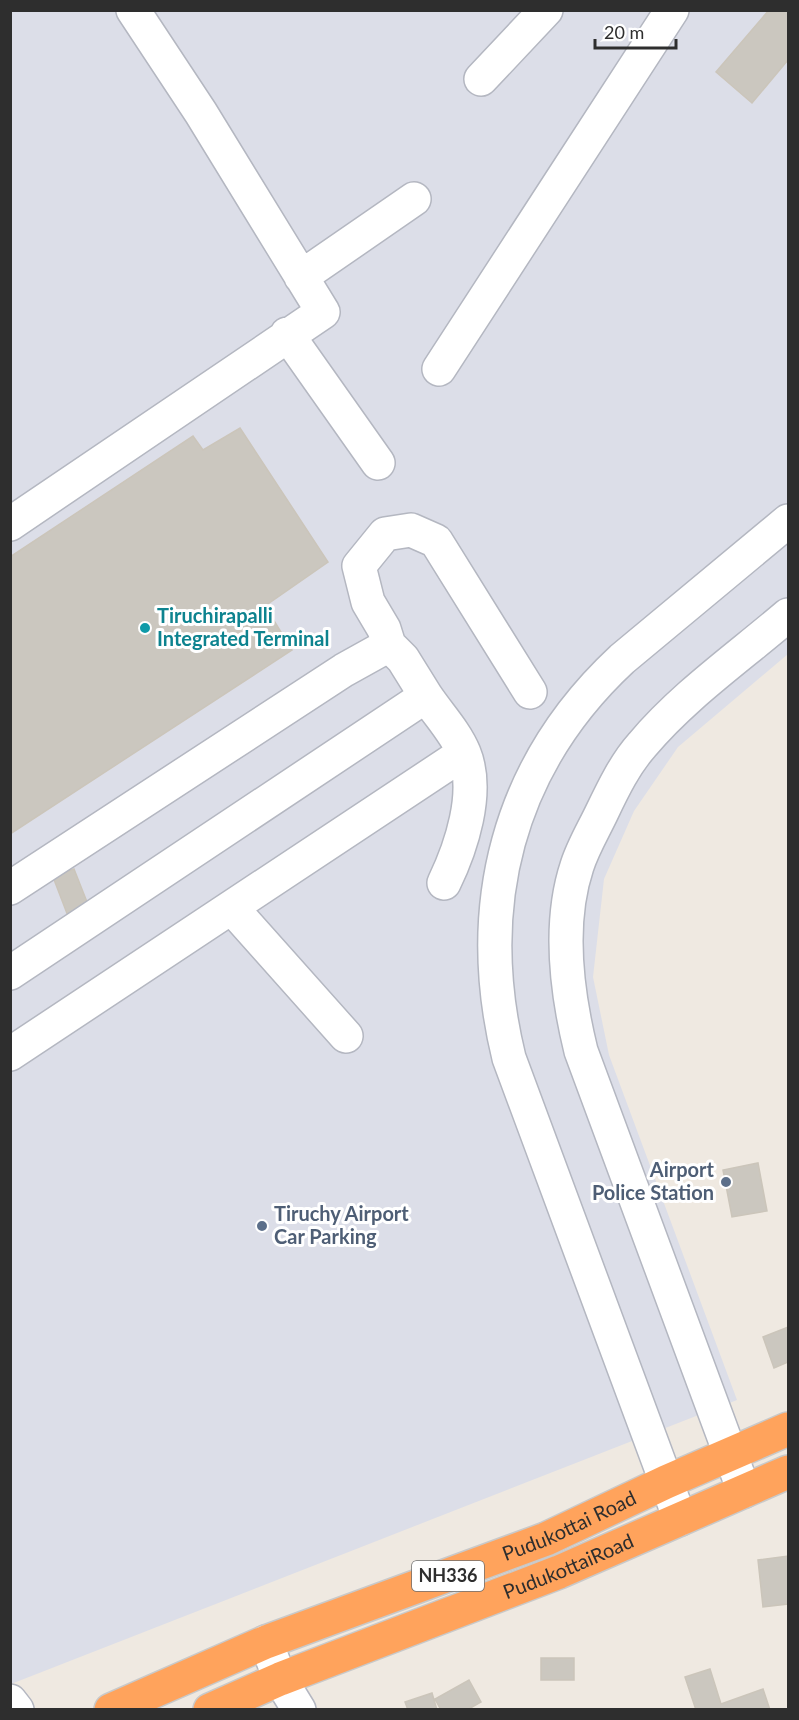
<svg xmlns="http://www.w3.org/2000/svg" width="799" height="1720" font-family="Lato,sans-serif">
<style>
.airport{fill:#dcdee8}
.building{fill:#cbc7bf;stroke:#cbc5ba;stroke-width:1.5}
.lines{fill:none;stroke-linecap:round;stroke-linejoin:round}
.minor-casing{stroke:#b4b7c1;stroke-width:36}
.highway-casing{stroke:#c9c9c9;stroke-width:36}
.minor{stroke:#fff;stroke-width:33}
.highway{stroke:#ffa35c;stroke-width:33}
.culture-dot{fill:#0f9aa8;stroke:#fff;stroke-width:2}
.service-dot{fill:#5c6f8a;stroke:#fff;stroke-width:2}
.labels{text-anchor:middle;stroke-width:6;stroke-linejoin:round;paint-order:stroke}
.shield{fill:#fff;stroke:#6d6d6d;stroke-width:1.5}
.shield-label{font-size:18px;font-weight:bold;fill:#2e2e2e}
.culture-label{font-size:20px;font-weight:bold;fill:#0d838f;stroke:#fff;text-anchor:start}
.service-label{font-size:20px;font-weight:bold;fill:#4e5e75;stroke:#fff;text-anchor:end}
.street-label{font-size:20px;fill:#2e2e2e;stroke:#fff}
</style>
<rect width="100%" height="100%" fill="#efe9e1"/>
<!-- airport -->
<path class="airport" d="M11 11H788V654L678 747 634 811 604 879 593 977 609 1055 737 1400 11 1684Z"/>
<!-- building -->
<path class="building" d="M769 10H788V60L752 103 716 72Z
M240 428 328 562 265 606 292 650 10 834V557L193 436 203 450Z
M74 869 89 907 68 916 53 877Z
M758 1163 767 1211 732 1217 723 1170Z
M788 1327V1362L774 1368 763 1337Z
M788 1556V1604L763 1607 758 1560Z
M541 1658H574V1680H541Z
M710 1669 721 1704 763 1689 770 1710H696L685 1677Z
M469 1680 481 1702 467 1710H441L435 1699Z
M432 1693 437 1710H408L405 1702Z"/>
<g class="lines">
<defs>
<path id="minor" d="M481 79 546 10
M301 277 414 199
M287 334 378 463
M439 369 672 10
M10 524 323 312 201 113 133 10
M389 645 384 629 368 602 359 566 385 534 411 530 436 541 530 692
M10 888 344 670 389 645 403 659 426 696
M232 908 346 1036
M10 973 426 696C438 714 456 733 464 753 480 792 461 848 444 883
M10 1054 464 753
M744 1491 581 1051C567 994 558 923 577 866 583 847 594 829 602 812 613 789 625 764 642 745 683 696 739 657 788 615
M680 1519 509 1058C472 907 507 766 622 659L788 521
M266 1642 280 1679 299 1710
M10 1701 17 1710"/>
<g id="highway">
<path id="s1" d="M111 1710 266 1642 546 1539 666 1482 788 1429"/>
<path id="s2" d="M210 1710 280 1679 559 1572 788 1472"/>
</g>
</defs>
<!-- minor casing -->
<use href="#minor" class="minor-casing"/>
<!-- highway casing -->
<use href="#highway" class="highway-casing"/>
<!-- minor -->
<use href="#minor" class="minor"/>
<!-- highway -->
<use href="#highway" class="highway"/>
</g>
<!-- markers -->
<circle class="culture-dot" cx="145" cy="628" r="6"/>
<g class="service-dot">
<circle cx="726" cy="1182" r="6"/>
<circle cx="262" cy="1226" r="6"/>
</g>
<g class="labels">
<!-- shield labels -->
<rect class="shield" x="412" y="1561" width="72" height="30" rx="4.5"/>
<g class="shield-label">
<text x="448" y="1582">NH336</text>
</g>
<!-- culture labels -->
<g class="culture-label">
<text x="157" y="623">Tiruchirapalli<tspan x="157" dy="23">Integrated Terminal</tspan></text>
</g>
<!-- service labels -->
<g class="service-label">
<text x="714" y="1177">Airport<tspan x="714" dy="23">Police Station</tspan></text>
<text x="274" y="1221" text-anchor="start">Tiruchy Airport<tspan x="274" dy="23">Car Parking</tspan></text>
</g>
<!-- street labels -->
<g class="street-label">
<text dy="7" stroke="none"><textPath href="#s1" startOffset="494">Pudukottai Road</textPath></text>
<text dy="7" stroke="none"><textPath href="#s2" startOffset="386">PudukottaiRoad</textPath></text>
</g>
</g>
<!-- border -->
<rect width="799" height="1720" fill="none" stroke="#2e2e2e" stroke-width="24"/>
<!-- scale -->
<path d="M595 39v9h81v-9" fill="none" stroke="#2e2e2e" stroke-width="3"/>
<text x="604" y="39" font-size="18" fill="#2e2e2e" stroke="#ffffff" stroke-width="4.5" paint-order="stroke">20 m</text>
</svg>
